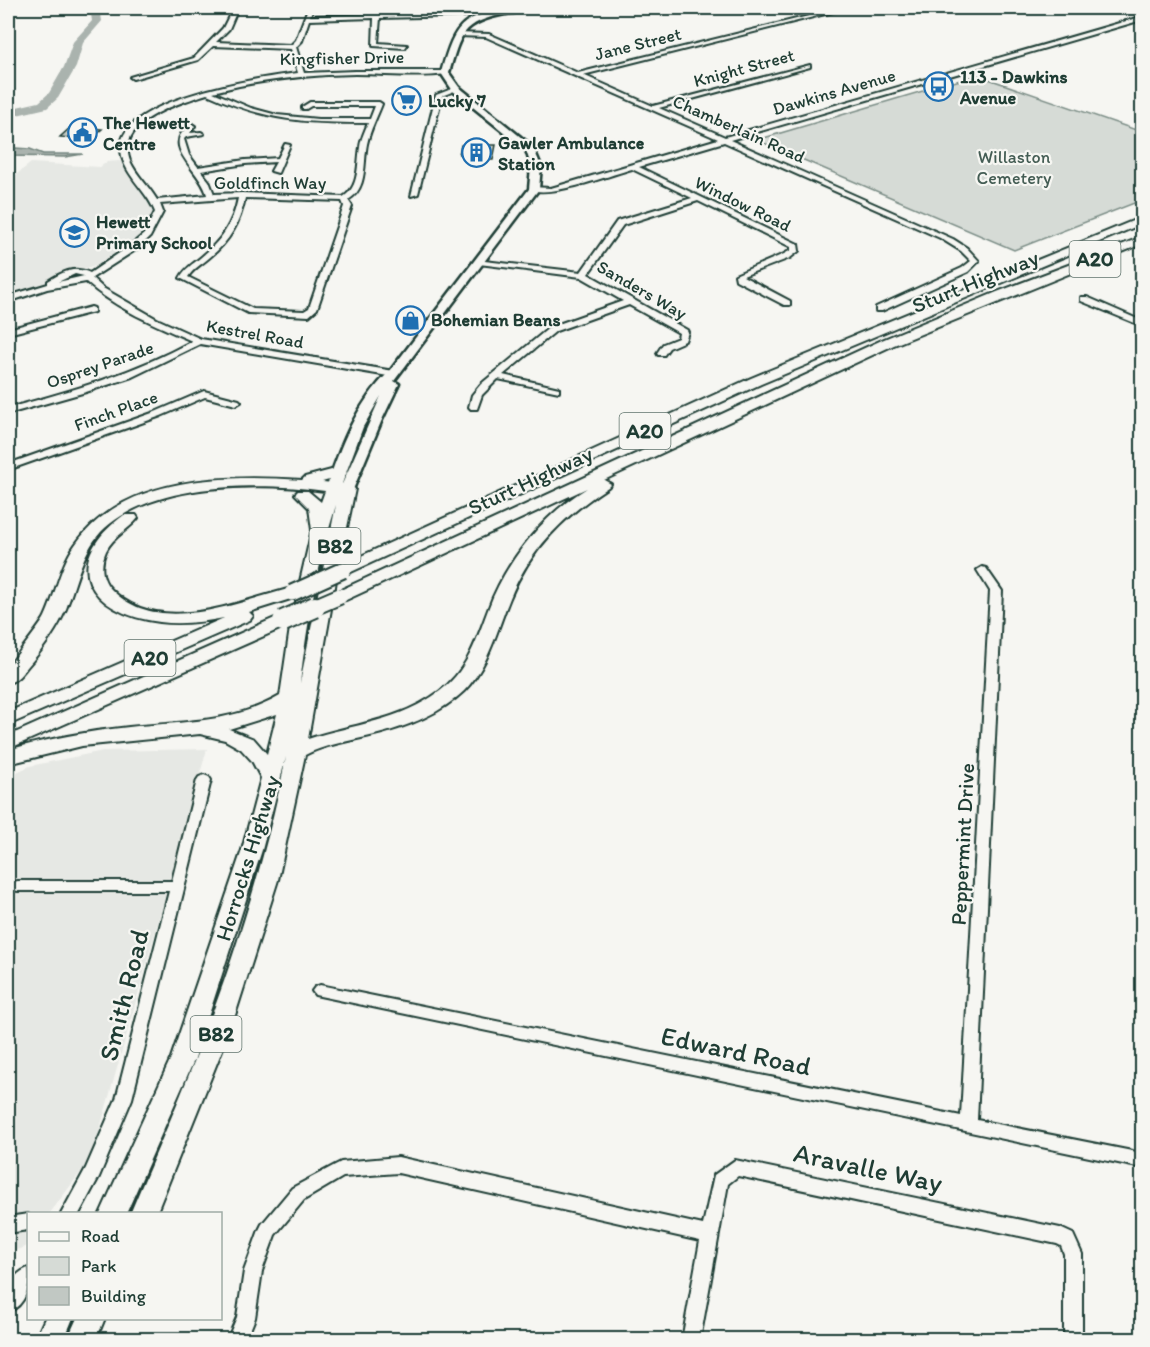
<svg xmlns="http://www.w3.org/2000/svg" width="1150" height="1347" font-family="Itim,sans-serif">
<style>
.built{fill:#e6e8e4}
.green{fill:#d6dbd6;stroke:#7a8c85;stroke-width:1.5}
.water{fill:#aab3ae;stroke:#72847d;stroke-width:1.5}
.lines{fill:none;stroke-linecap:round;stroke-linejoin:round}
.river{fill:#aab3ae;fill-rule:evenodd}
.building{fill:#c1c8c3;stroke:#1f3d34;stroke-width:1.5}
.minor-casing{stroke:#1f3d34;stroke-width:4}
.major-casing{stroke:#1f3d34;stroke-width:5}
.highway-casing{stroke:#1f3d34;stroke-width:4}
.minor{fill:#f6f6f2;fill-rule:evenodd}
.major{fill:#f6f6f2;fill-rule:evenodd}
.highway{fill:#f6f6f2;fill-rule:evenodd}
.highway-bridge-far1-casing{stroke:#1f3d34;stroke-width:19;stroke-linecap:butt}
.highway-bridge-casing{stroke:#1f3d34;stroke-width:24;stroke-linecap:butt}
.highway-bridge-far1{stroke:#f6f6f2;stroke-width:15}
.highway-bridge{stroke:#f6f6f2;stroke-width:20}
.labels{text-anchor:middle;stroke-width:4.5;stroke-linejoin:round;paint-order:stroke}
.far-street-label{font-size:18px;fill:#1f3d34;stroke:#f6f6f2}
.far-poi-label{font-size:18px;font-weight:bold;fill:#1f3d34;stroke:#f6f6f2;text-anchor:start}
.far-park-label{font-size:18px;fill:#445d54;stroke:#f6f6f2}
.shield{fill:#f6f6f2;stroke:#60746d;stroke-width:1.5}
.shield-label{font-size:21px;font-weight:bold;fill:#1f3d34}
.street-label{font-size:22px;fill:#1f3d34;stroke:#f6f6f2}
.near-street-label{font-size:27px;fill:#1f3d34;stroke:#f6f6f2}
</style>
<rect width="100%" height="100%" fill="#f6f6f2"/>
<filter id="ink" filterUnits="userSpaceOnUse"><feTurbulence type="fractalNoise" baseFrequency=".0167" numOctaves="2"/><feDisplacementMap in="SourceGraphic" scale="12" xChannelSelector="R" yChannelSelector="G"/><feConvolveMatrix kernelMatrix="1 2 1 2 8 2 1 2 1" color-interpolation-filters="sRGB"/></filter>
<g filter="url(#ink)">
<!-- built -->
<path class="built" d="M120 161 149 195 153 207 148 227 139 237 104 262 92 267 62 272 47 284 8 296V181L31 163 100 167 107 162Z
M207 749 92 1157 50 1213 28 1214V1243L25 1247 8 1253V776L30 766 103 751Z"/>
<!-- green -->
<path class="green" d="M977 75 1142 132V200L1014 250 757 140Z"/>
<!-- water -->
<path class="water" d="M15 148 30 149 43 154H83L65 157 8 156V149Z"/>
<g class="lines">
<!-- river -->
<path class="river" d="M90 8H100L102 21 83 43 76 67 58 98 47 108 8 117V109L39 102 49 93 64 67 73 42 92 21Z"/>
</g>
<!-- building -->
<path class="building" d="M79 125 93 126 91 128 102 129 89 140 60 137 71 127Z
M461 145H496L493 160H467L468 155 459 154Z"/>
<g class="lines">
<defs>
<path id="minor" d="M233 8H238L229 29 216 42 291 45 296 40 308 8H313L310 16 464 12 467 14 464 16 380 18 378 43 407 45 405 48 373 46 374 18 309 20 302 41 296 47 304 73 355 71H445L447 74C417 78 385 74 355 74 306 75 260 80 213 92L251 108 277 115 318 119H370L375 106H311L306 109H302V107L310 102H379L382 104C377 117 370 130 367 144 363 163 368 189 348 200L352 206 317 309 309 316 248 313 180 278C184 269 193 264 200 258 221 241 233 224 238 198L160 204 163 212 150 237 137 249 92 278 103 288 157 319 201 339 394 371 399 374 394 377 200 344 132 377 86 392 8 414V408C72 391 134 373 192 341 156 325 116 309 86 282L47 289 8 302V296L48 284V281C61 273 74 265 90 273L131 245 144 234 155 212C147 190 121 173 121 148 119 99 262 77 298 73L291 49 213 46 198 60 133 79 130 77 194 58 223 28ZM207 94C267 121 303 123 368 123 365 131 361 138 360 147 357 164 360 187 343 197L242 193 214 194 209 181 201 171 245 164 276 162 271 171 278 173 290 145 285 144 278 158 245 160 198 167 189 155 184 139 186 137 204 134 201 132 190 133 195 126 192 124C157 146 201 169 207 195L157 200C149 186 136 175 130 161 115 121 180 103 207 94ZM245 198 342 201 344 206 309 308 304 311 253 309 188 277C193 269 202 264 209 258 230 241 240 223 245 198ZM75 274 84 276 58 282Z
M841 8H849L583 75 653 106 810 65V67L659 108 725 137 1140 17 1142 16V20L730 140 953 239 967 248 979 261 968 272 882 311H876V307L962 268 971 261 961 251 940 238 724 142 639 167 798 244 799 251 790 258 743 276 790 301V305H784L736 280 735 275 784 254 791 250V247L698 201 623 225 588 274 687 330 688 332 685 341 669 348 664 355H658L657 353 663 344 678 338 679 333 629 305 556 331 503 375 559 388V392L498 379 482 395 477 409H471L469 407 472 395 481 384 550 327 623 301 581 277 479 264 475 262 476 260 581 272 617 221 692 198 632 169C610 175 548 199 530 189L531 187 551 188 718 139 486 37 458 36 456 33 489 34 578 73Z
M454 88 459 89 442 96 418 194 411 196 436 95Z
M1081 297H1087L1142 321V326L1081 301Z
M91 307 94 308V312L8 334V329Z
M204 391 239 400 241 402 236 405 205 397 161 416 8 470V464L155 412Z
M982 567 986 568 1002 591 977 1120 1142 1153V1168L315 995 312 991 315 987 320 985 961 1116 990 591 977 570Z
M204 775 209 777 211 780 132 1099 99 1177 79 1214H61L86 1168 116 1099 169 891H18L13 890 11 886 13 882 18 881H172L197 780 199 777Z
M398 1157 703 1225 714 1175 735 1160 1060 1228 1073 1234 1082 1254V1340H1064V1254L1061 1246 1057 1244 738 1176 728 1184 700 1340H682L700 1241 398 1173 343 1177 304 1200 275 1235 262 1271 255 1318 246 1340H227L237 1317 244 1271 259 1230 262 1224 292 1188 335 1165 341 1162Z
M28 1214V1230L8 1233V1217Z
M28 1268C30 1285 27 1305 8 1312 8 1293 8 1276 28 1268Z"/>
<path id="major" d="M517 8H532C524 12 514 13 505 14 462 22 460 35 449 73L459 87 533 147 541 166 539 189 394 381 399 384 381 422 352 492 347 493 340 489 333 493 328 492 326 489C341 445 356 404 390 371L529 189 531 166 526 150 453 91 441 73C456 20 462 16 517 8ZM381 396 340 489 363 427Z"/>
<path id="highway" d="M1142 217V224L761 384 349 573 337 574 334 593 884 339 997 292 1142 237V244L894 345 604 480 611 484 608 487C565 515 530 549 510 598 497 629 489 666 464 691 438 716 401 729 366 737 345 742 324 745 305 755L278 880 231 1028 156 1214H130C156 1152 184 1091 207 1028 240 941 268 849 286 757L262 850 195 1058 126 1214H100L171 1058 242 850 261 778 252 761 241 749 225 740 200 734 82 746 8 764V750C47 739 88 731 129 727 180 722 234 723 280 696L291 621 289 625 8 749V736L277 617H289L292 621 297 597 249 612 253 616 250 620 8 725V712L224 618C203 622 181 625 160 622 88 613 58 563 124 515H136L138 518C129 530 113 536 106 551 100 564 101 579 111 589 158 638 239 601 292 588L298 590 312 530 309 508 295 494 298 491H308L321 502 325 491C261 482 156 482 105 528 82 549 77 582 66 609 57 630 43 649 28 666 22 673 17 681 8 683 8 678 7 673 8 669 8 664 39 629 45 617 56 594 60 566 75 545 124 475 225 475 302 480L305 477 339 468 344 470 347 473 344 476 322 482 347 484 355 489 339 566 751 378ZM587 488C545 514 513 553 493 597 479 631 471 668 440 691 401 721 353 724 308 739L333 598 340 601 346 600ZM336 505 300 683C307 623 318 563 336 505ZM277 714 267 754 254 739 229 729Z
M45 1318H73L64 1340H35Z
M77 1318H105L96 1340H67Z"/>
</defs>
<!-- minor casing -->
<use href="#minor" class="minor-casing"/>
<!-- major casing -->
<use href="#major" class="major-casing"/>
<!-- highway casing -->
<use href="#highway" class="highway-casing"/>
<!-- minor -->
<use href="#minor" class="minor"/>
<!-- major -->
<use href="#major" class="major"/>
<!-- highway -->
<use href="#highway" class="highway"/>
<defs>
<path id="highway-bridge-far1" d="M292 593 343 570
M312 608 340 596"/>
<path id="highway-bridge" d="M283 621 315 607"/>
</defs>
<!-- highway-bridge-far1 casing -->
<use href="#highway-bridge-far1" class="highway-bridge-far1-casing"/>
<!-- highway-bridge casing -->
<use href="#highway-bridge" class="highway-bridge-casing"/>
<!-- highway-bridge-far1 -->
<use href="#highway-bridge-far1" class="highway-bridge-far1"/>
<!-- highway-bridge -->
<use href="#highway-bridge" class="highway-bridge"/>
</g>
</g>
<!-- icons -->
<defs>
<symbol id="bus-ring" viewBox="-11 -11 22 22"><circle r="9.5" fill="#f6f6f2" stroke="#1f6fb2" stroke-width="1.5"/><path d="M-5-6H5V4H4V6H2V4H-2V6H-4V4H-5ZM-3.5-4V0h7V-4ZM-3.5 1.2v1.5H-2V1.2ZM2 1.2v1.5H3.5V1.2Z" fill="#1f6fb2"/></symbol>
<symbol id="supermarket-ring" viewBox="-11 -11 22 22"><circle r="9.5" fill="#f6f6f2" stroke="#1f6fb2" stroke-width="1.5"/><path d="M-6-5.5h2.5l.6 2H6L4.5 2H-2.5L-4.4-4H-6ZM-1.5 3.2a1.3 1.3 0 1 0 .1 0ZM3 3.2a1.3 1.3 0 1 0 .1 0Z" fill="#1f6fb2"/></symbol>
<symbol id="civic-ring" viewBox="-11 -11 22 22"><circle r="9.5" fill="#f6f6f2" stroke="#1f6fb2" stroke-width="1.5"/><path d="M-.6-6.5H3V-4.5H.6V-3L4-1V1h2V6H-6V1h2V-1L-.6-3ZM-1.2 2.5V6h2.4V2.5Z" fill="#1f6fb2"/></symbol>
<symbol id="building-ring" viewBox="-11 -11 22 22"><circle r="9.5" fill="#f6f6f2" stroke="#1f6fb2" stroke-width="1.5"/><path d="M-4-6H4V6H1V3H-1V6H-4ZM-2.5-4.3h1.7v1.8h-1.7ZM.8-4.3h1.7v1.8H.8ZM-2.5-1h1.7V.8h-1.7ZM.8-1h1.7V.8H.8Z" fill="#1f6fb2"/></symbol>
<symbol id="school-ring" viewBox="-11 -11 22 22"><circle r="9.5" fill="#f6f6f2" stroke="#1f6fb2" stroke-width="1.5"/><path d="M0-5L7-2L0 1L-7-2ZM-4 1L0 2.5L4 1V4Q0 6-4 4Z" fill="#1f6fb2"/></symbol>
<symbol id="shop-ring" viewBox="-11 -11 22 22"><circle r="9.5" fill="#f6f6f2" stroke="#1f6fb2" stroke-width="1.5"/><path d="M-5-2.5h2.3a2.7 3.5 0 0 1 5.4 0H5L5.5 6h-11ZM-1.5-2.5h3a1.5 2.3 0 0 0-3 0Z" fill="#1f6fb2"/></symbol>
</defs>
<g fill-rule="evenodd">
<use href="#bus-ring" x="922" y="70" width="33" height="33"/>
<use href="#supermarket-ring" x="390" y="84" width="33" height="33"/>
<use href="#civic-ring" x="66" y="116" width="33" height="33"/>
<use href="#building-ring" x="460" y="136" width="33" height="33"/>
<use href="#school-ring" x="58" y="216" width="33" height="33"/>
<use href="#shop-ring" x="394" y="304" width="33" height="33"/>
</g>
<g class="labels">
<!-- far-street labels -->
<g class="far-street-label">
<text transform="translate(638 44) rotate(-14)" y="6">Jane Street</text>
<text transform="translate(342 58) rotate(-1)" y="6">Kingfisher Drive</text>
<text transform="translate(744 68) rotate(-15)" y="6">Knight Street</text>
<text transform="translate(834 92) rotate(-16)" y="6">Dawkins Avenue</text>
<text transform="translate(739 129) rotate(24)" y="6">Chamberlain Road</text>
<text x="270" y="189">Goldfinch Way</text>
<text transform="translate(743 204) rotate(26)" y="6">Window Road</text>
<text transform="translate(642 290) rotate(30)" y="6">Sanders Way</text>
<text transform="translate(255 334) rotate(10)" y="6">Kestrel Road</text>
<text transform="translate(100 365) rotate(-19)" y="6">Osprey Parade</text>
<text transform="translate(116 411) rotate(-20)" y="6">Finch Place</text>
</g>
<!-- far-poi labels -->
<g class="far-poi-label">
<text x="960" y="83">113 - Dawkins<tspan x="960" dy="21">Avenue</tspan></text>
<text x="428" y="107">Lucky 7</text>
<text x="103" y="129">The Hewett<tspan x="103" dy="21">Centre</tspan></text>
<text x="498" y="149">Gawler Ambulance<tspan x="498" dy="21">Station</tspan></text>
<text x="96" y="228">Hewett<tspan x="96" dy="21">Primary School</tspan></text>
<text x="431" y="326">Bohemian Beans</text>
</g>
<!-- far-park labels -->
<g class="far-park-label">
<text x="1014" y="163">Willaston<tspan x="1014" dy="21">Cemetery</tspan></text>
</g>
<!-- shield labels -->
<g class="shield">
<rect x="1069.5" y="241" width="51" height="36" rx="4.5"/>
<rect x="619.5" y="413" width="51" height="36" rx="4.5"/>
<rect x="309.5" y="528" width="51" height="36" rx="4.5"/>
<rect x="124.5" y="640" width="51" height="36" rx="4.5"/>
<rect x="190.5" y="1016" width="51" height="36" rx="4.5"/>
</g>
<g class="shield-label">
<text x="1095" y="266">A20</text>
<text x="645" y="438">A20</text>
<text x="335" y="553">B82</text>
<text x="150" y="665">A20</text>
<text x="216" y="1041">B82</text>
</g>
<!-- street labels -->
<g class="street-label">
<text transform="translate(975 281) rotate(-22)" y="8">Sturt Highway</text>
<text transform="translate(530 480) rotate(-25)" y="8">Sturt Highway</text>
<text transform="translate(962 844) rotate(-87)" y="8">Peppermint Drive</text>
<text transform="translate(247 858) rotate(-73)" y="8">Horrocks Highway</text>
</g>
<!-- near-street labels -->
<g class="near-street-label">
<text transform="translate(124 995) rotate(-76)" y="9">Smith Road</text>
<text transform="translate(736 1051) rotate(12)" y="9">Edward Road</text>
<text transform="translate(868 1168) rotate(12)" y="9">Aravalle Way</text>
</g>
</g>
<!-- margin -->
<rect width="1150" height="1347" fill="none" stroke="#f6f6f2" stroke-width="30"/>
<rect x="15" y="15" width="1120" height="1317" fill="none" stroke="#1f3d34" stroke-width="2" filter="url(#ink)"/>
<!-- legend -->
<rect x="27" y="1212" width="195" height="108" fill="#f6f6f2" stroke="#a0aca6" stroke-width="1.5"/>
<rect x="39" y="1232" width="30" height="9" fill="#f6f6f2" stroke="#a0aca6" stroke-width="1.5"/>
<text x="81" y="1242" font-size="18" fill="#1f3d34">Road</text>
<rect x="39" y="1257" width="30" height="18" fill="#d6dbd6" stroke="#a0aca6" stroke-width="1.5"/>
<text x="81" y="1272" font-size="18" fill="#1f3d34">Park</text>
<rect x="39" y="1287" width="30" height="18" fill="#c1c8c3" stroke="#a0aca6" stroke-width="1.5"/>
<text x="81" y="1302" font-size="18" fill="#1f3d34">Building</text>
</svg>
